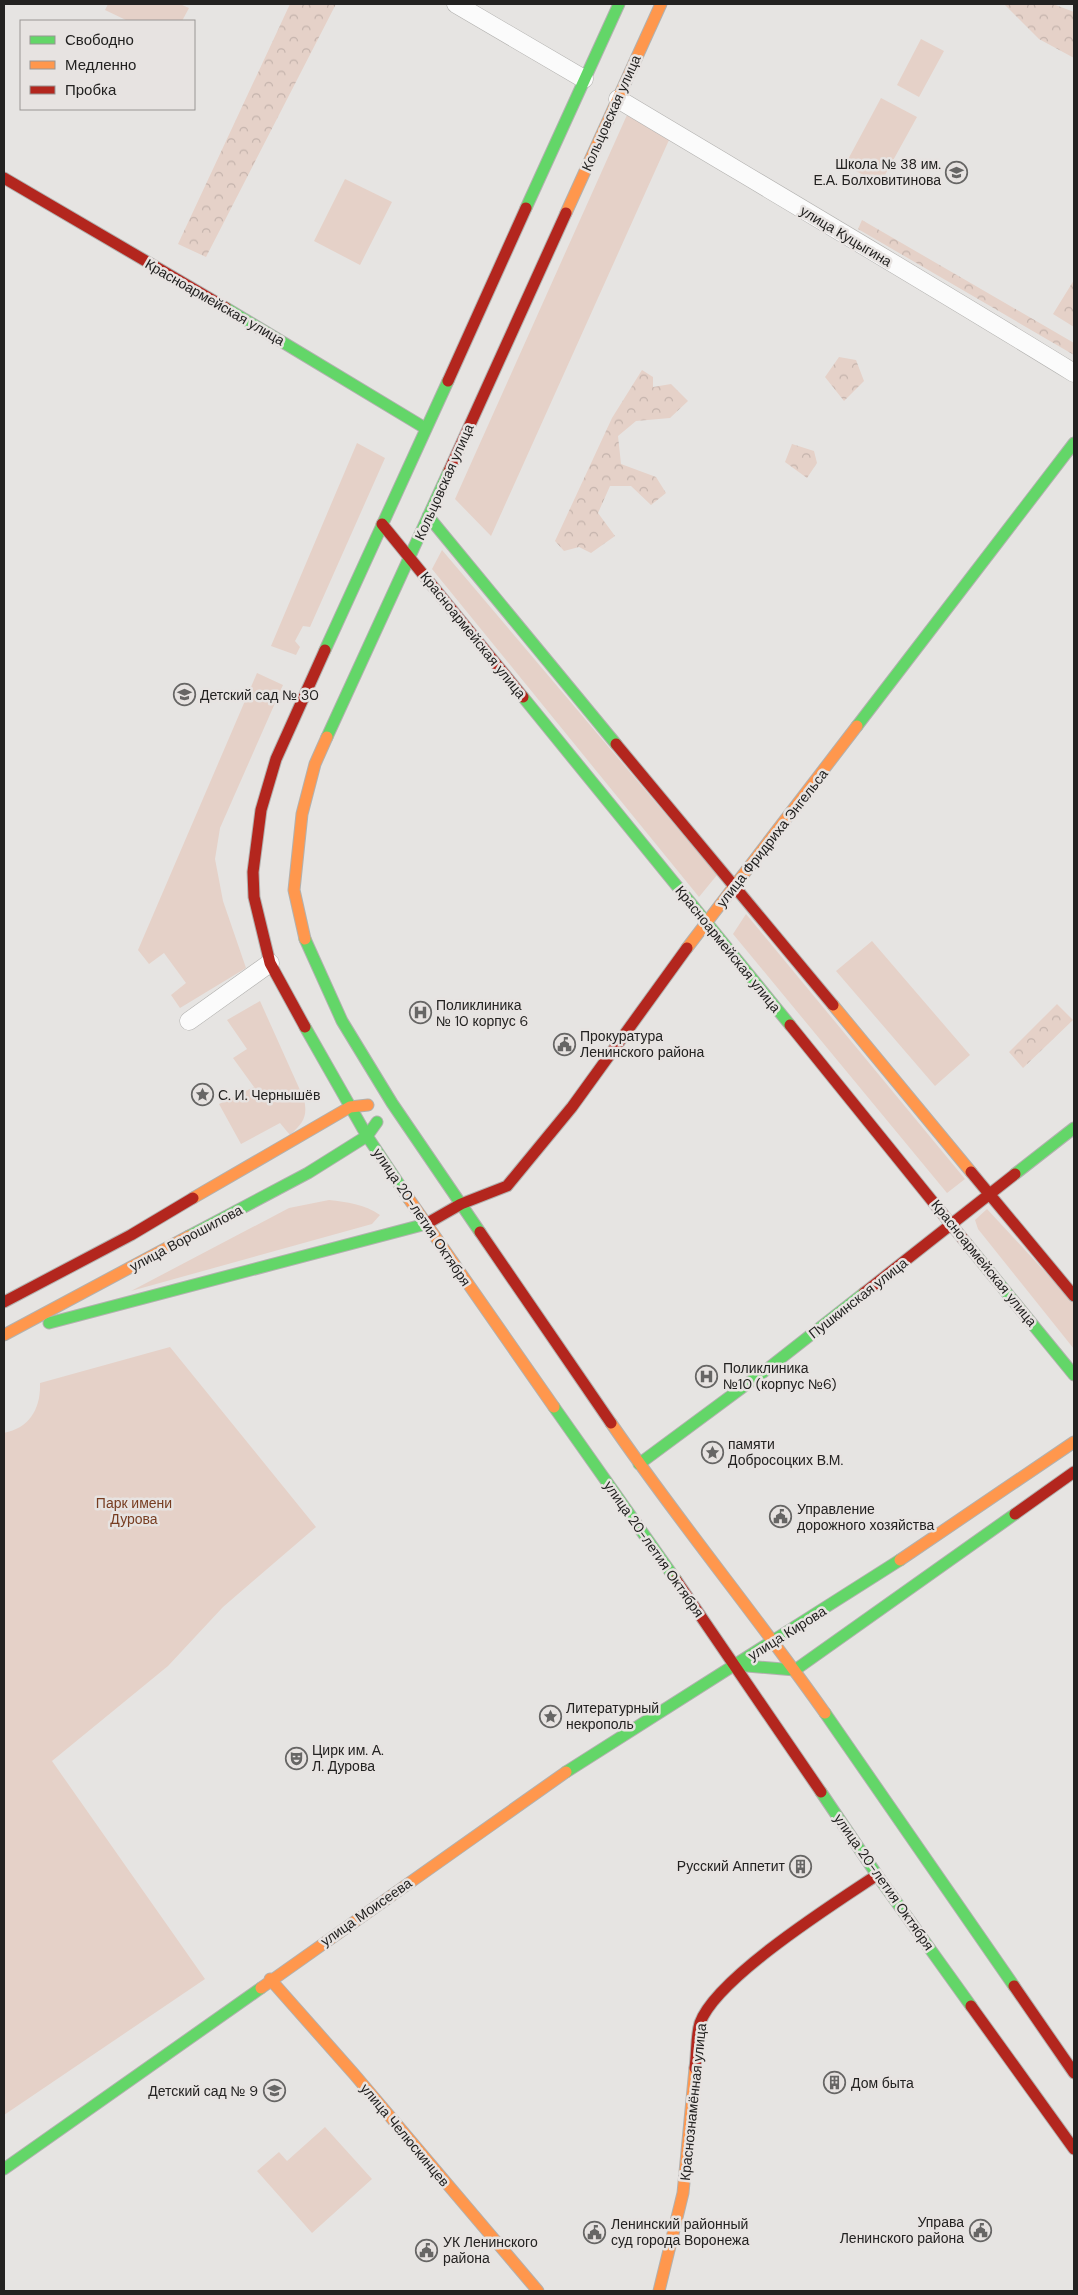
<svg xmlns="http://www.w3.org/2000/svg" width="1078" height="2295" font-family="'DM Sans',sans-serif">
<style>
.green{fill:#e5d1c8}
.forest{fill:url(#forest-crowns)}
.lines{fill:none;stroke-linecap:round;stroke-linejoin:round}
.street-casing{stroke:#b2b1af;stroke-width:19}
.fast-casing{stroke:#b2b1af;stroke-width:13}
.slow-casing{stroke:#b2b1af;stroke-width:13}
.jam-casing{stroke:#b2b1af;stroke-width:13}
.street{stroke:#fbfbfb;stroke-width:18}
.fast{stroke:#63d668;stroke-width:11}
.slow{stroke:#ff974d;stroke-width:11}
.jam{stroke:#b3261e;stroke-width:11}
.labels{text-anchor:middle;stroke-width:5;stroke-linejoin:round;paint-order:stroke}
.street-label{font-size:14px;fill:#232221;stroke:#e7e3e1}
.poi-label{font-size:14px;fill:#232221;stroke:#e7e3e1;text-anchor:start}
.park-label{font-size:14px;fill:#773d21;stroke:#e7e3e1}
</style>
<defs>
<pattern id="forest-crowns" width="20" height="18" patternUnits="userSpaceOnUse" patternTransform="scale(1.25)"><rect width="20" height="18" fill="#e5d1c8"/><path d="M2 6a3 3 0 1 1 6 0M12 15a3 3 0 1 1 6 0" fill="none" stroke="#c4b3ac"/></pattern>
</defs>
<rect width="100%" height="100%" fill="#e6e4e2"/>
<!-- green -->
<path class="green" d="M108 4H180L189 8 182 21H128L105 10Z
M921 39 944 51 919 97 897 85Z
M881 98 917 117 880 184 845 165Z
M627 115 669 140 491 536 455 499Z
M345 179 392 202 360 265 314 241Z
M357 443 385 458 310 627 303 626 295 641 300 647 296 655 271 646Z
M442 550 717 875 699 897 432 569Z
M257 673 283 685 220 828 215 859 223 901 246 968 180 1008 171 995 186 983 164 953 149 964 138 950Z
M746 914 965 1179 947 1193 733 934Z
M872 941 970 1055 935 1086 836 971Z
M260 1001 304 1099C308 1117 303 1123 290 1135L280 1123 241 1144 219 1104 254 1087 233 1058 247 1049 227 1020Z
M329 1200C347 1202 364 1204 380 1215L372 1224 131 1291 289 1208Z
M987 1209 1074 1303V1349L978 1229 975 1220Z
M170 1347 316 1527 223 1607 168 1666 52 1761 205 1979 4 2115V1433C30 1428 41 1408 40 1383Z
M325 2127 372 2179 312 2233 257 2171 279 2152 287 2161Z"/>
<!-- forest -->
<path class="forest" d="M290 4H336L206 257 178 244Z
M1004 4H1053L1074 12V58L1039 39Z
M862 220 1074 343V355L858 229Z
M1074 280V327L1053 314Z
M839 357 856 360 864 381 844 401 825 377Z
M642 370 653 377V387L671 384 688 401 670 418 636 421 618 436 621 464 656 477 666 493 651 505 631 486H610L598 513 615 536 591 553 579 547 564 551 555 541 612 418Z
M792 444 814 451 817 463 807 478 785 462Z
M1057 1004 1073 1020 1023 1068 1009 1052Z"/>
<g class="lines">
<defs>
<path id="street" d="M456 4 584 79
M618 99C770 190 923 280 1074 373
M189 1021 270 963"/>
<path id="fast" d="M526 208 619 4
M226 308 425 428
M428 516 616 744
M325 650 448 381
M523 697 790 1025
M857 726 1074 443
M327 737 449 471
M305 939 342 1021 392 1103 480 1232
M305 1027 367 1136 409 1199
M1015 1174 1074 1128
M189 1236 308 1173 367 1136 377 1122
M967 1244 1074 1375
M49 1323 426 1224
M554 1407 676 1580
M639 1464 766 1370 864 1293
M735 1665 795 1670 1015 1514
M825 1713 1014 1986
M566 1772 900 1560
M821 1792 877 1875 971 2006
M4 2169 261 1988"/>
<path id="slow" d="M566 213 661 4
M305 939 294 890 302 814 315 764 327 737
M687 948 857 726
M833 1005 971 1172
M193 1198 350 1107 368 1105
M409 1199 554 1407
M4 1335 189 1236
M611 1423C679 1522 756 1615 825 1713
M900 1560 1074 1442
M270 1979 354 2074 538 2291
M261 1988 566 1772
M659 2291 683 2193 695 2068"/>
<path id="jam" d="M4 178 226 308
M448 381 526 208
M449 471 566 213
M382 524 523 697
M616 744 833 1005
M790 1025 967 1244
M305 1027 270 963 254 897 253 872 261 810 276 759 325 650
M971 1172 1074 1296
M426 1224 461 1204 507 1186 572 1107 687 948
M480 1232 611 1423
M864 1293 1015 1174
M4 1302 131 1235 193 1198
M1015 1514 1074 1472
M676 1580 821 1792
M1014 1986 1074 2073
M971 2006 1074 2149
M695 2068C697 2054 696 2036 700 2023 716 1978 835 1903 877 1875"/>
</defs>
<!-- street casing -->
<use href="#street" class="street-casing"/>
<!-- fast casing -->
<use href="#fast" class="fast-casing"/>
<!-- slow casing -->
<use href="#slow" class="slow-casing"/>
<!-- jam casing -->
<use href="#jam" class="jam-casing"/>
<!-- street -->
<use href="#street" class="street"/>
<!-- fast -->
<use href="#fast" class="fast"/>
<!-- slow -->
<use href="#slow" class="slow"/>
<!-- jam -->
<use href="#jam" class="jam"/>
</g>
<!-- icons -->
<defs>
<symbol id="school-ring" viewBox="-11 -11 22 22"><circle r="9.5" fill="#e7e3e1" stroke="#676665" stroke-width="1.5"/><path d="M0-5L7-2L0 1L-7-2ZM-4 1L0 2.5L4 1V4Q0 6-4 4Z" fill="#676665"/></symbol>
<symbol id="hospital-ring" viewBox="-11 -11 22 22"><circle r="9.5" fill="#e7e3e1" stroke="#676665" stroke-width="1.5"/><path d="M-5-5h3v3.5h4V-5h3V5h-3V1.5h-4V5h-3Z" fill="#676665"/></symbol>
<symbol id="civic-ring" viewBox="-11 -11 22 22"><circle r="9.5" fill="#e7e3e1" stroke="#676665" stroke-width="1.5"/><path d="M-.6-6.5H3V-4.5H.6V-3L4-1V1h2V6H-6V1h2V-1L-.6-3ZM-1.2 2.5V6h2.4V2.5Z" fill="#676665"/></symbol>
<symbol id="sight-ring" viewBox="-11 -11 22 22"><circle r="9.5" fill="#e7e3e1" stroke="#676665" stroke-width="1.5"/><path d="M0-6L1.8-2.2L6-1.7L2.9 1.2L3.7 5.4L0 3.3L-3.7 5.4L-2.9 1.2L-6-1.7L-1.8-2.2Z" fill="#676665"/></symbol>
<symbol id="theatre-ring" viewBox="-11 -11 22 22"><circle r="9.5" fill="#e7e3e1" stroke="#676665" stroke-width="1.5"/><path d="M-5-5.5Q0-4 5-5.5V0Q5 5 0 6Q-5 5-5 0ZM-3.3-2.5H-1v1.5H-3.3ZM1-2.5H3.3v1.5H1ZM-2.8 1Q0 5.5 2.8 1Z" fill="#676665"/></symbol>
<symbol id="building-ring" viewBox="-11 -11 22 22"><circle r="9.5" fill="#e7e3e1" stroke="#676665" stroke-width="1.5"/><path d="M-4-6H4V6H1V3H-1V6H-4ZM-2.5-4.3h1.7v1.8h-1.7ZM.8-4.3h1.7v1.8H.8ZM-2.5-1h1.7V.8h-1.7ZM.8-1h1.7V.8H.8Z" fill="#676665"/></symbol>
</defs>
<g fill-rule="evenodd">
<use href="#school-ring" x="944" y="160" width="25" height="25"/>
<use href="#school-ring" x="172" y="682" width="25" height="25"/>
<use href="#hospital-ring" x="408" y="1000" width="25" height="25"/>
<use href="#civic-ring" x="552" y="1032" width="25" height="25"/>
<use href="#sight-ring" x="190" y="1082" width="25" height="25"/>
<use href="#hospital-ring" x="694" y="1364" width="25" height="25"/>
<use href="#sight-ring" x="700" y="1440" width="25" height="25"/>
<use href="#civic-ring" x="768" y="1504" width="25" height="25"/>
<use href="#sight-ring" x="538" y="1704" width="25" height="25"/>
<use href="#theatre-ring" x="284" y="1746" width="25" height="25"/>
<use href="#building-ring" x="788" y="1854" width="25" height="25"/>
<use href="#building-ring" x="822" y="2070" width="25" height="25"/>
<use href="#school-ring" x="262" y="2078" width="25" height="25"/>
<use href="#civic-ring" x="968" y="2218" width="25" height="25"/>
<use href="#civic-ring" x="582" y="2220" width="25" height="25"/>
<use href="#civic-ring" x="414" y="2238" width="25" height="25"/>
</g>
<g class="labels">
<!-- street labels -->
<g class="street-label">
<text transform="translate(611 113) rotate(-66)" y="5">Кольцовская улица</text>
<text transform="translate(846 236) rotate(31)" y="5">улица Куцыгина</text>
<text transform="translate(215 302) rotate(30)" y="5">Красноармейская улица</text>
<text transform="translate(444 482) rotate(-66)" y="5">Кольцовская улица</text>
<text transform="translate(473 635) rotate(51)" y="5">Красноармейская улица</text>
<text transform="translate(772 838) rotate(-52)" y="5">улица Фридриха Энгельса</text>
<text transform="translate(728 949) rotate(51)" y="5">Красноармейская улица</text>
<text transform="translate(422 1217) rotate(56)" y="5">улица 20-летия Октября</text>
<text transform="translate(186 1238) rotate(-28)" y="5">улица Ворошилова</text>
<text transform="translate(984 1263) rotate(51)" y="5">Красноармейская улица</text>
<text transform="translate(858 1298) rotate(-38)" y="5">Пушкинская улица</text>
<text transform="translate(654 1549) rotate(55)" y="5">улица 20-летия Октября</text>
<text transform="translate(787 1633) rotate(-32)" y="5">улица Кирова</text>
<text transform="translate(884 1882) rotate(55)" y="5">улица 20-летия Октября</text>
<text transform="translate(366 1912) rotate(-35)" y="5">улица Моисеева</text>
<text transform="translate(693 2102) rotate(-84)" y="5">Краснознамённая улица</text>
<text transform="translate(405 2135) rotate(50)" y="5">улица Челюскинцев</text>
</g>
<!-- poi labels -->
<g class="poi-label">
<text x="941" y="169" text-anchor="end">Школа № 38 им.<tspan x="941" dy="16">Е.А. Болховитинова</tspan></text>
<text x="200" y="700">Детский сад № 30</text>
<text x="436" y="1010">Поликлиника<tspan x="436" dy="16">№ 10 корпус 6</tspan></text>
<text x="580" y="1041">Прокуратура<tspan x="580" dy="16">Ленинского района</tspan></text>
<text x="218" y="1100">С. И. Чернышёв</text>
<text x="723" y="1373">Поликлиника<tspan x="723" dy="16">№10 (корпус №6)</tspan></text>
<text x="728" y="1449">памяти<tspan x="728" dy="16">Добросоцких В.М.</tspan></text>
<text x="797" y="1514">Управление<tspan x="797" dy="16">дорожного хозяйства</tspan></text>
<text x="566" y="1713">Литературный<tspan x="566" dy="16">некрополь</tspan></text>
<text x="312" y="1755">Цирк им. А.<tspan x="312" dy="16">Л. Дурова</tspan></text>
<text x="785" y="1871" text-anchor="end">Русский Аппетит</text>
<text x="851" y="2088">Дом быта</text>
<text x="258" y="2096" text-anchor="end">Детский сад № 9</text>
<text x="964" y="2227" text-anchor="end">Управа<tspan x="964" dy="16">Ленинского района</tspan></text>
<text x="611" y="2229">Ленинский районный<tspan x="611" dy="16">суд города Воронежа</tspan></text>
<text x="443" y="2247">УК Ленинского<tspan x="443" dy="16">района</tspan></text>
</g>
<!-- park labels -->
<g class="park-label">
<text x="134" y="1508">Парк имени<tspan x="134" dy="16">Дурова</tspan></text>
</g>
</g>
<!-- border -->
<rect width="1078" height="2295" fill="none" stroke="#232221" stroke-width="10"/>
<!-- legend -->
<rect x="20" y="20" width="175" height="90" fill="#e7e3e1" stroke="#999694"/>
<rect x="30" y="36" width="25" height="8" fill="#63d668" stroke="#999694"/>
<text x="65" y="45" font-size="15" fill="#232221">Свободно</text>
<rect x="30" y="61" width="25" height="8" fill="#ff974d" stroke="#999694"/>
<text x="65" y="70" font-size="15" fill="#232221">Медленно</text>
<rect x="30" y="86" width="25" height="8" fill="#b3261e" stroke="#999694"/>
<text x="65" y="95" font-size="15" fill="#232221">Пробка</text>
</svg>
